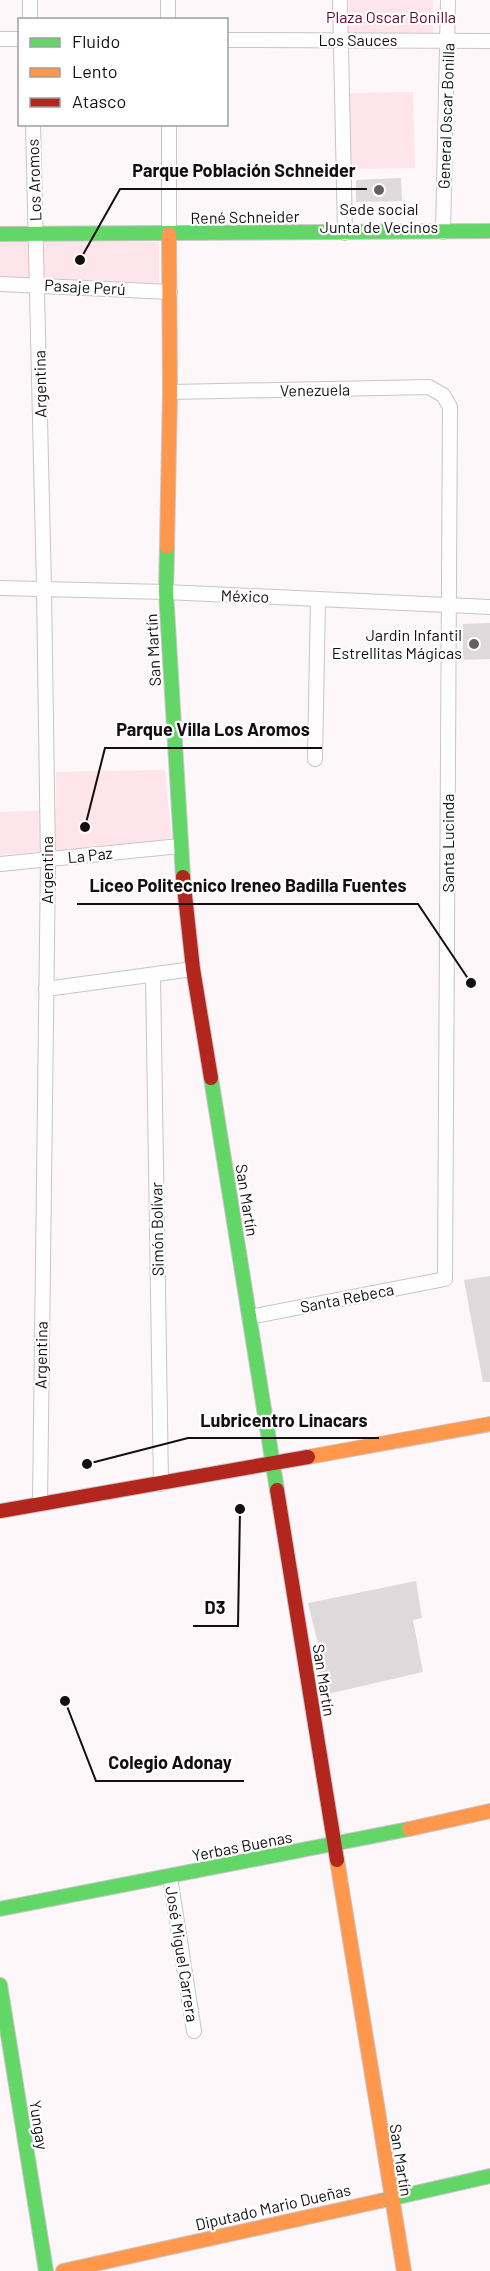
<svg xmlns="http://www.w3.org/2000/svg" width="490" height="2271" font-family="Barlow,sans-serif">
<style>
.green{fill:#fee4eb}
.building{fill:#e0d9db}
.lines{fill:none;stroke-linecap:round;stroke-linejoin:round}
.street-casing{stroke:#cbc4c6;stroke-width:16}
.fast-casing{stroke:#cbc4c6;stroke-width:16}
.slow-casing{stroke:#cbc4c6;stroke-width:16}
.jam-casing{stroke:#cbc4c6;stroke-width:16}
.street{stroke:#fffefe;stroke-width:14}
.fast{stroke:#63d668;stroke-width:14}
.slow{stroke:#ff974d;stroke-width:14}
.jam{stroke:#b3261e;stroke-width:14}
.poi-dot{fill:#665f61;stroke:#fff;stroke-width:2}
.labels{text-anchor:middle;stroke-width:4.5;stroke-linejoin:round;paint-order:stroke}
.park-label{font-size:16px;fill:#610432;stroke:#fff}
.street-label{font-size:16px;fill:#150d0f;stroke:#fff}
.poi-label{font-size:16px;fill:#150d0f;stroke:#fff}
.leader{fill:none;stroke:#150d0f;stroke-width:2}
.callout-dot{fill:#150d0f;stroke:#fff;stroke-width:2}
.callout-label{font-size:18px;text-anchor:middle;font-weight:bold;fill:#150d0f;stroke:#fff;stroke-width:4.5;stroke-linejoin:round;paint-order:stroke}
</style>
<rect width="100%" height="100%" fill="#fdf7f9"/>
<!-- green -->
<path class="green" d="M349 0H433V34L349 35Z
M413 92 415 168 349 169 348 93Z
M0 241 159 242V285L0 278Z
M165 770 172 842 0 855V812L56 810V772Z"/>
<!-- building -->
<path class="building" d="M401 178 402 201 356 202V180Z
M490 623V659L463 660V624Z
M490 1276V1382H483L464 1280Z
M416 1581 422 1618 413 1620 423 1672 323 1695 318 1665 323 1664 308 1603Z"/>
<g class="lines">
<defs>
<path id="street" d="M168 0V20
M340 0 345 233
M30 20V0
M0 39H20
M226 40 490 41
M33 124 44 588 48 860 40 1504
M169 124V234
M443 232 448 0
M0 284 170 292
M170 392 429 387 443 395 450 407 445 1279 249 1317
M0 588 166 592 490 607
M315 759 318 599
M0 864 180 846
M153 975 161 1484
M46 989 193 969
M170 1877 194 2031"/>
<path id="fast" d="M0 234 490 231
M167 547 166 592 183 877
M211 1078 277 1490
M0 1909 409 1829
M0 1985 46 2271
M380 2201 490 2176"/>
<path id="slow" d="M167 547 170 392 169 234
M308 1457 490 1424
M409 1829 490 1811
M337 1860 404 2271
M63 2271 380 2201"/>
<path id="jam" d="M183 877 193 969 211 1078
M277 1490 337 1860
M0 1511 308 1457"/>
</defs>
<!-- street casing -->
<use href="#street" class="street-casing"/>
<!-- fast casing -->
<use href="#fast" class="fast-casing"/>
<!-- slow casing -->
<use href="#slow" class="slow-casing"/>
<!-- jam casing -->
<use href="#jam" class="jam-casing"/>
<!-- street -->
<use href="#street" class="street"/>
<!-- fast -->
<use href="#fast" class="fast"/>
<!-- slow -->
<use href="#slow" class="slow"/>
<!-- jam -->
<use href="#jam" class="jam"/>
</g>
<!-- markers -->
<g class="poi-dot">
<circle cx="379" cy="190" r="6"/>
<circle cx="474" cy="644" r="6"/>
</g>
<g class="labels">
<!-- park labels -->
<g class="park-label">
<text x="391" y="23">Plaza Oscar Bonilla</text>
</g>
<!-- street labels -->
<g class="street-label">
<text x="358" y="46">Los Sauces</text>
<text transform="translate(446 116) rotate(-88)" y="6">General Oscar Bonilla</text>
<text transform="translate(34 180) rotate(-92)" y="6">Los Aromos</text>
<text transform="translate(245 217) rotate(-1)" y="6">René Schneider</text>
<text transform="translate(85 287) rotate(3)" y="6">Pasaje Perú</text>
<text transform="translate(40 384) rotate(-91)" y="6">Argentina</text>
<text transform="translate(315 390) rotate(-1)" y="6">Venezuela</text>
<text transform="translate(245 596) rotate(2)" y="6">México</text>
<text transform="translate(153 650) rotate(-93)" y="6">San Martín</text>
<text transform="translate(448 843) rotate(-90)" y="6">Santa Lucinda</text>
<text transform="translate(90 855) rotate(-6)" y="6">La Paz</text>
<text transform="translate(47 870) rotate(-90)" y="6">Argentina</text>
<text transform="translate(247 1200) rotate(81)" y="6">San Martín</text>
<text transform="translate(157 1229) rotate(-91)" y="6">Simón Bolívar</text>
<text transform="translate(347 1298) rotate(-11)" y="6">Santa Rebeca</text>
<text transform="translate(41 1355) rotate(-89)" y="6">Argentina</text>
<text transform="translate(324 1680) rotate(81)" y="6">San Martín</text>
<text transform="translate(242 1846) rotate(-11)" y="6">Yerbas Buenas</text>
<text transform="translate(182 1954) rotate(81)" y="6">José Miguel Carrera</text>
<text transform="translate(39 2125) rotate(81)" y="6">Yungay</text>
<text transform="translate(401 2160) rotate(81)" y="6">San Martín</text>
<text transform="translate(273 2207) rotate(-13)" y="6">Diputado Mario Dueñas</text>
</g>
<!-- poi labels -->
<g class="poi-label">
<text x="379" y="215">Sede social<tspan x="379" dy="18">Junta de Vecinos</tspan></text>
<text x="462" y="641" text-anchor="end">Jardin Infantil<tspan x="462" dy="18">Estrellitas Mágicas</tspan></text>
</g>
</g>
<!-- callouts -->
<path class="leader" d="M80 260L120 189H367M85 827L105 748H322M471 983L418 904H77M87 1464L188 1438H379M240 1509L238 1626H193M65 1701L96 1781H244"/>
<g class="callout-dot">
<circle cx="80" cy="260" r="6"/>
<circle cx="85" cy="827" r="6"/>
<circle cx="471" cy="983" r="6"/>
<circle cx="87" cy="1464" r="6"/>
<circle cx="240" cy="1509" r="6"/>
<circle cx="65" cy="1701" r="6"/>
</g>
<g class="callout-label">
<text x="244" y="177">Parque Población Schneider</text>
<text x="213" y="736">Parque Villa Los Aromos</text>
<text x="248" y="892">Liceo Politecnico Ireneo Badilla Fuentes</text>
<text x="284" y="1427">Lubricentro Linacars</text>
<text x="215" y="1614">D3</text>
<text x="170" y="1769">Colegio Adonay</text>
</g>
<!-- legend -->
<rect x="18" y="18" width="210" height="108" fill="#ffffff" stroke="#a19e9f" stroke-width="1.5"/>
<rect x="30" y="38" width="30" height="9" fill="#63d668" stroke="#a19e9f" stroke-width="1.5"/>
<text x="72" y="48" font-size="18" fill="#150d0f">Fluido</text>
<rect x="30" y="68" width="30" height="9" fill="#ff974d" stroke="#a19e9f" stroke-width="1.5"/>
<text x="72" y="78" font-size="18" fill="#150d0f">Lento</text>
<rect x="30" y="98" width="30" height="9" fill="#b3261e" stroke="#a19e9f" stroke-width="1.5"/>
<text x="72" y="108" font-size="18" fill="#150d0f">Atasco</text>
</svg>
